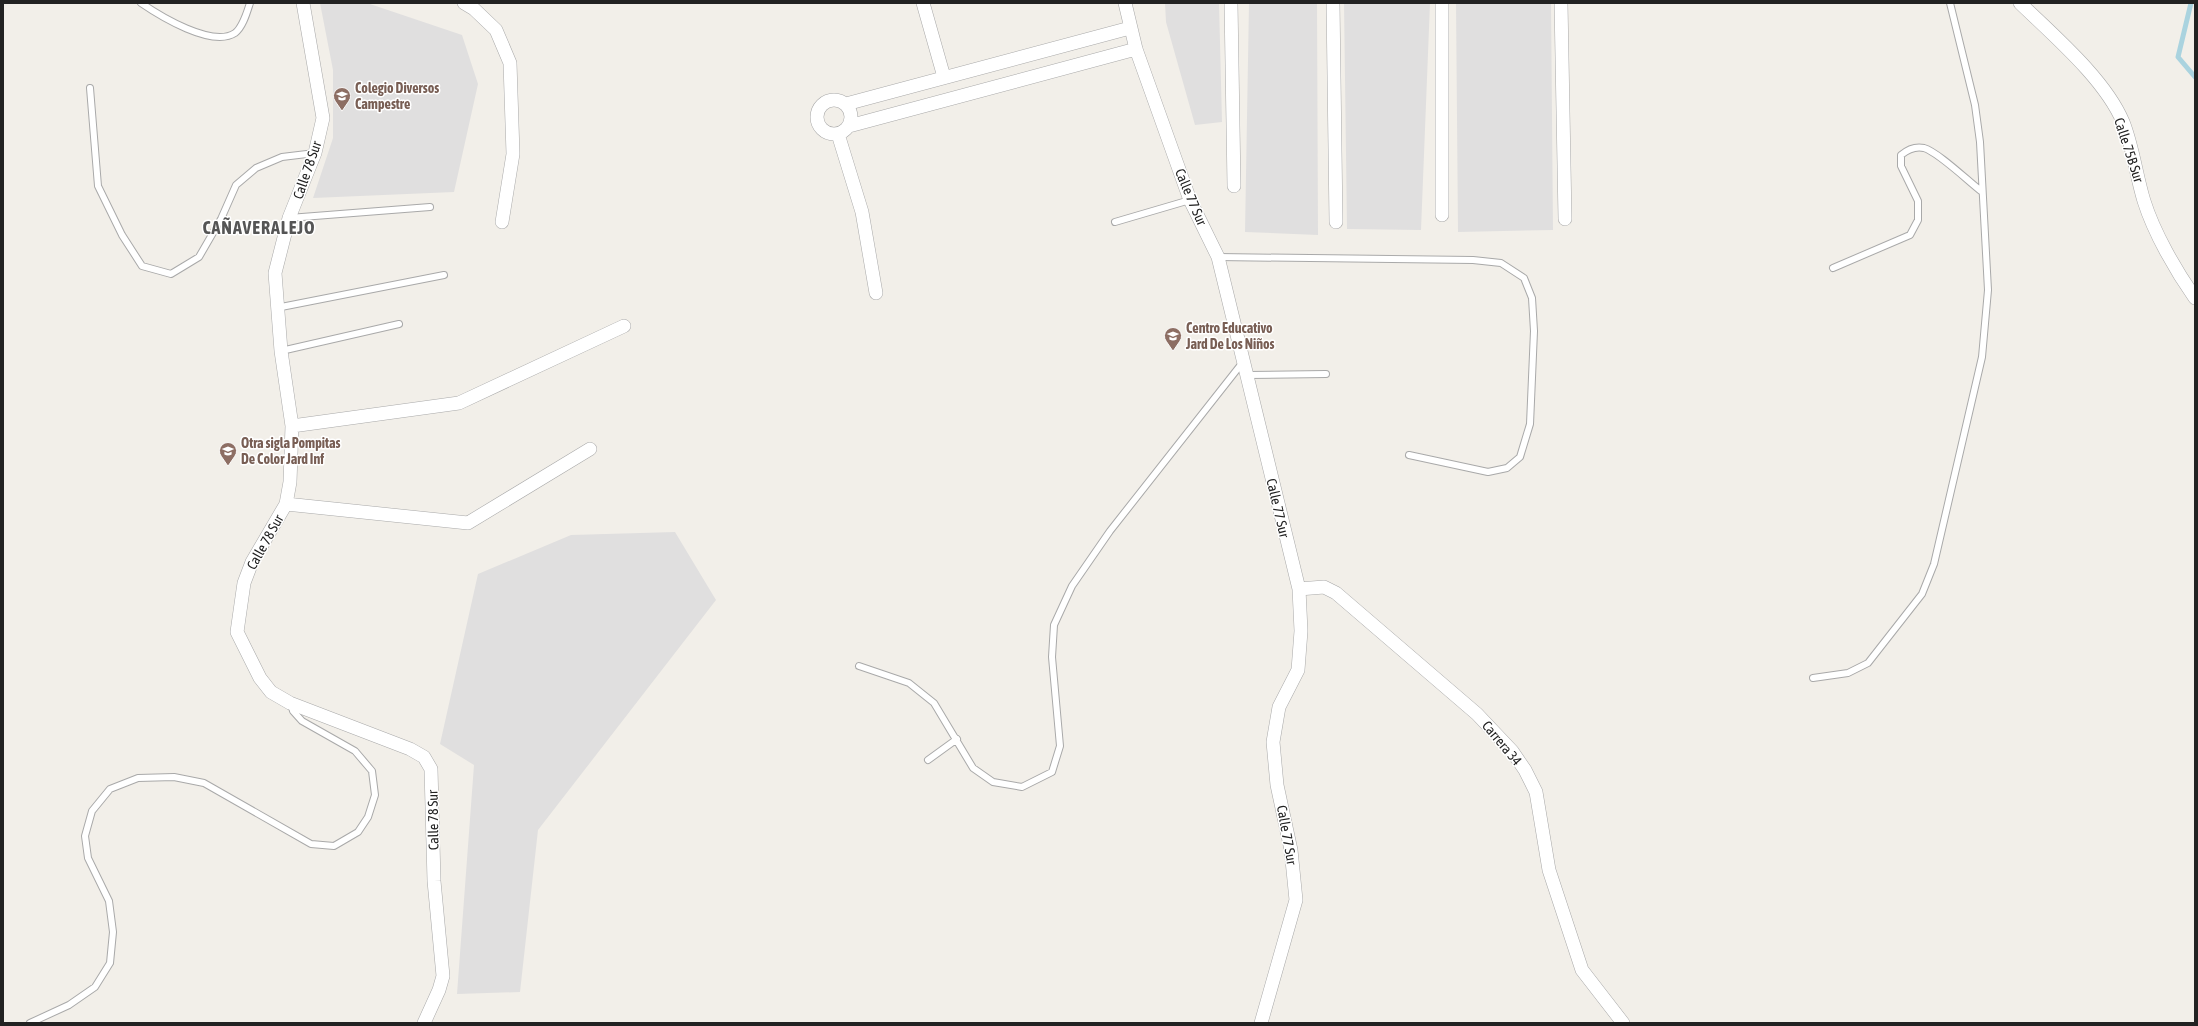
<svg xmlns="http://www.w3.org/2000/svg" width="2198" height="1026" font-family="'Asap Condensed',sans-serif">
<style>
.residential{fill:#e0dfdf}
.lines{fill:none;stroke-linecap:round;stroke-linejoin:round}
.stream{stroke:#aad3df;stroke-width:5}
.lane-casing{stroke:#a9a9a9;stroke-width:8}
.street-casing{stroke:#a9a9a9;stroke-width:14}
.lane{stroke:#fff;stroke-width:6}
.street{stroke:#fff;stroke-width:13}
.labels{text-anchor:middle;stroke-width:3;stroke-linejoin:round;paint-order:stroke}
.education-label{font-size:14px;font-weight:bold;fill:#785e54;stroke:#fff;text-anchor:start}
.street-label{font-size:14px;fill:#222;stroke:#fff}
.district-label{font-size:18px;font-weight:bold;letter-spacing:1px;fill:#555;stroke:#fff}
</style>
<rect width="100%" height="100%" fill="#f2efe9"/>
<!-- residential -->
<path class="residential" d="M320 3H367L462 35 478 84 454 192 313 198 333 138V70Z
M1165 3H1219L1222 122 1195 125 1166 22Z
M1249 3H1317L1318 235 1245 232Z
M1344 3H1430L1421 230 1347 229Z
M1456 3H1551L1553 230 1458 232Z
M675 532 716 600 538 830 520 992 457 994 474 765 440 744 478 574 571 535Z"/>
<g class="lines">
<!-- stream -->
<path class="stream" d="M2191 3 2178 57 2195 77"/>
<defs>
<path id="lane" d="M141 3C160 16 212 48 235 33 243 27 247 12 250 3
M90 88 98 186 122 235 142 266 171 274 199 257 221 219 236 185 256 168 282 157 315 153
M289 218 430 207
M1115 222 1190 200
M1218 257 1473 260 1501 263 1524 278 1532 298 1534 331 1530 424 1520 457 1507 468 1488 472 1409 455
M1833 268 1910 235 1918 220V201L1901 166V155C1907 150 1915 146 1924 148 1938 152 1968 181 1981 191
M276 308 444 275
M281 351 399 324
M1247 375 1326 374
M859 666 909 683 934 703 973 768 993 782 1022 787 1052 772 1060 746 1052 657 1054 625 1072 586 1110 531 1243 362
M1813 678 1848 673 1868 663 1922 594 1934 564 1982 357 1988 290 1980 142 1975 105 1950 3
M928 760 957 739
M30 1023 69 1005 95 987 110 963 113 932 109 901 88 858 85 836 92 811 110 789 138 778 174 777 204 783 311 844 334 846 358 832 368 817 375 795 372 771 355 751 302 721 293 711 291 704"/>
<path id="street" d="M303 3 323 118 315 153 289 218 275 273 281 351 292 426 290 482 286 504 252 562 244 583 237 632 260 678 271 692 290 703 410 749 424 757 431 769 434 881 443 976 439 990 424 1023
M464 3 474 9 496 30 510 63 513 154 502 222
M923 3 944 77
M1125 3 1136 49 1190 200 1218 257 1299 589 1301 631 1298 670 1279 707 1273 742 1277 785 1291 850 1296 900 1261 1023
M1231 3 1234 186
M1333 3 1336 222
M1442 3V215
M1561 3 1565 219
M2020 3C2053 35 2105 79 2123 122 2133 147 2136 175 2144 201 2154 233 2176 271 2195 298
M817 117a17 17 0 1 1 34 0a17 17 0 1 1-34 0Z
M846 104 1130 28
M849 126 1136 49
M838 134 862 212 876 293
M292 426 459 403 624 326
M286 504 468 523 590 449
M1299 589 1324 587 1336 593 1477 714 1512 751 1525 770 1536 792 1549 870 1582 970 1623 1023"/>
</defs>
<!-- lane casing -->
<use href="#lane" class="lane-casing"/>
<!-- street casing -->
<use href="#street" class="street-casing"/>
<!-- lane -->
<use href="#lane" class="lane"/>
<!-- street -->
<use href="#street" class="street"/>
</g>
<!-- icons -->
<defs>
<symbol id="school-pin" viewBox="-11 -11 22 30"><path d="M0 17L-7.5 6A9.5 9.5 0 1 1 7.5 6Z" fill="#8d6e63" stroke="#fff"/><path d="M0-5L7-2L0 1L-7-2ZM-4 1L0 2.5L4 1V4Q0 6-4 4Z" fill="#fff"/></symbol>
</defs>
<g fill-rule="evenodd">
<use href="#school-pin" x="332" y="86" width="20" height="27"/>
<use href="#school-pin" x="1163" y="326" width="20" height="27"/>
<use href="#school-pin" x="218" y="441" width="20" height="27"/>
</g>
<g class="labels">
<!-- education labels -->
<g class="education-label">
<text x="355" y="93">Colegio Diversos<tspan x="355" dy="16">Campestre</tspan></text>
<text x="1186" y="333">Centro Educativo<tspan x="1186" dy="16">Jard De Los Niños</tspan></text>
<text x="241" y="448">Otra sigla Pompitas<tspan x="241" dy="16">De Color Jard Inf</tspan></text>
</g>
<!-- street labels -->
<g class="street-label">
<text transform="translate(2129 150) rotate(72)" y="5">Calle 75B Sur</text>
<text transform="translate(307 170) rotate(-71)" y="5">Calle 78 Sur</text>
<text transform="translate(1191 197) rotate(67)" y="5">Calle 77 Sur</text>
<text transform="translate(1278 508) rotate(77)" y="5">Calle 77 Sur</text>
<text transform="translate(265 542) rotate(-61)" y="5">Calle 78 Sur</text>
<text transform="translate(1502 743) rotate(50)" y="5">Carrera 34</text>
<text transform="translate(433 820) rotate(-91)" y="5">Calle 78 Sur</text>
<text transform="translate(1287 835) rotate(80)" y="5">Calle 77 Sur</text>
</g>
<!-- district labels -->
<g class="district-label">
<text x="259" y="234">CAÑAVERALEJO</text>
</g>
</g>
<!-- border -->
<rect width="2198" height="1026" fill="none" stroke="#222222" stroke-width="8"/>
</svg>
